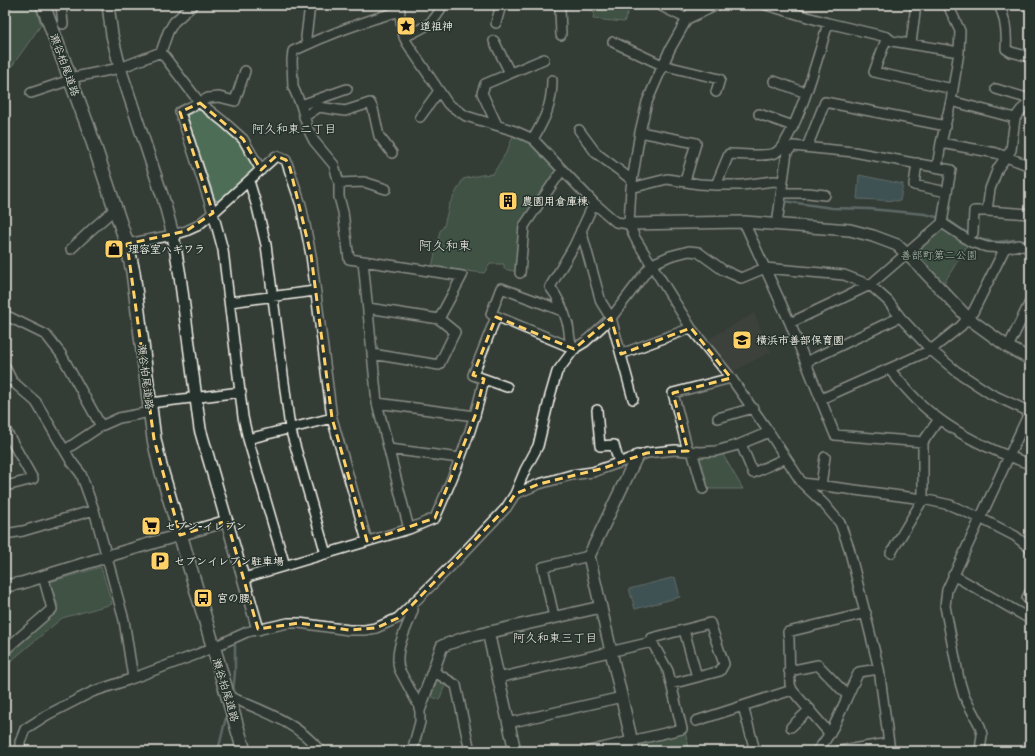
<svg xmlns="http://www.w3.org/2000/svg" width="1035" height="756" font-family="'Comic Neue','Klee One',sans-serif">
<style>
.built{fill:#444640}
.green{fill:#4e6d57;stroke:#a1afa0}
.water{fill:#4e6d74;stroke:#90a2a2}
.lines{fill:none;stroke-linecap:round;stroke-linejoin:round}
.stream{stroke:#90a2a2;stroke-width:2.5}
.minor-casing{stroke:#f4f1e8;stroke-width:12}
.tertiary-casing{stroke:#f4f1e8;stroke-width:14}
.secondary-casing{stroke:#f4f1e8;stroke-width:16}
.minor{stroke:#26332d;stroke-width:9}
.tertiary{stroke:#26332d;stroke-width:11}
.secondary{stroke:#26332d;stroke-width:13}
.marked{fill:none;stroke:#ffd166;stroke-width:3;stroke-dasharray:8 5;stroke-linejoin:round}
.labels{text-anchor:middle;stroke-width:3;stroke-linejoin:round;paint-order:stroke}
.poi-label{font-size:11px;font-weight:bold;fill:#f4f1e8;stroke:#26332d;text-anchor:start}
.street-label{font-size:11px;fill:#f4f1e8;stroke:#26332d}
.park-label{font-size:11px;fill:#b2bcae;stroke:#26332d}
.neighbourhood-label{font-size:12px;fill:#f4f1e8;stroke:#26332d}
.quarter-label{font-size:13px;fill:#f4f1e8;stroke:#26332d}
</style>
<rect width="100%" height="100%" fill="#343c36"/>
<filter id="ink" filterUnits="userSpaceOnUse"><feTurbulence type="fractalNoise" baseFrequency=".025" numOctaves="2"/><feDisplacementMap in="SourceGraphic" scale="8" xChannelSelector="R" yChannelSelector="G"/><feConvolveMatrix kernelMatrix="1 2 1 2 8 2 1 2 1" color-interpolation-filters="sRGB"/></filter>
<g filter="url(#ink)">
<!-- built -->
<path class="built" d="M754 313 771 352 730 373 705 341Z"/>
<!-- green -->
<path class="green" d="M5 5H35L41 25 5 76Z
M595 5H631L624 22 593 19Z
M200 110 243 142 258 169 220 202 215 200 187 115Z
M514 134 527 139 559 169 523 224 518 272 504 269V264H490L484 273 432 267 440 231 444 226 449 205 463 179 481 175 493 174 507 151Z
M942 228 967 246 942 286 910 254Z
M722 453 743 489H707L696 455Z
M101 567 112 604 62 618 5 666V656L55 612 58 606 50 582Z
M435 676 446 683 439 700 428 695Z
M685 732 690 751H638L636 744Z"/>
<!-- water -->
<path class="water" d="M859 175 903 184 900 201 857 199Z
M675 577 680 597 635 609 629 589Z"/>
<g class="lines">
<!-- stream -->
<path class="stream" d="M783 201 832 208 869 209 925 214 948 220 971 236 983 240 997 242 1014 240 1030 243
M5 258 7 270 9 315
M6 355 9 320
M233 692 235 672V645
M218 751 227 713"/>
<defs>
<path id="minor" d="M61 5 63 24
M398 5 404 37 407 43 448 104 466 116 515 131 533 139 594 203 616 222 629 224
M557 5 560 9 561 35
M659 5 687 19 717 5
M695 5 670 49 647 102 640 132 631 188 629 224 635 238 691 328 731 378 769 432 802 483 824 504 840 523 849 548 879 669 890 751
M766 5 828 23 887 37 892 41 959 52
M999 5C1006 19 1007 34 1006 49L1011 52 1030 57
M496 23 501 5
M404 37C422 28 435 25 442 5
M887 37 874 72 953 89
M494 41 510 73
M613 42 662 65 720 79 716 92
M911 43 916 5
M307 44 306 37 310 5
M161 52 200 103 224 122 243 139 261 170
M245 71 235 101 219 97 208 98 180 112 213 213 223 250 243 417 248 439 285 566
M70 78 120 68 161 52 168 32 174 22 193 5
M774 81 806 93
M996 89 1030 99
M31 93 70 80
M1030 100 1028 104 1021 110 1015 118 1011 150 998 168 990 189 987 211 1030 214
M951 101 1015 118
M301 105 347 89
M759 114 793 126
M304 117 319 107 345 111 370 103 373 109 379 136 392 153
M420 117 439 91
M497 125 482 93 485 84 544 59
M579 130 596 153 632 180
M640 132 696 143 685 181
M533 139C545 119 552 105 552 80
M941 143 996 153 1030 166
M807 147 825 102 946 126
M937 167 941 143 951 101 959 52 960 31 948 5
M249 181 257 207 266 245 290 428 326 554
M339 183 364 182 386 189
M716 185 729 154C739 154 768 157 775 153 795 142 821 47 828 23
M631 188 667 179 699 184 716 185H742L774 181 783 182
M782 193H808L825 195
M744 222 790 323 835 435 923 442 939 419
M942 223 971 242 987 247 1005 248 1019 245 1030 248
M777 224 787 152 793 146 854 152 951 170 947 192 914 185 917 163
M581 230 601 302 611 318 633 399
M973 233 974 211H987
M127 244 173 235 186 231 197 226 213 213 276 156 286 160 301 205 311 255 332 418 367 541
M71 249 91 230 115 209
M363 261 349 259 343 212 339 197V183L334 165 314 141 308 129 301 105 293 87 292 60 293 51C327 35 364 21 400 11
M520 273 524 226 562 170
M230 302 315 291
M368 308 439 319 462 276 363 261 377 403 409 529
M563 311 501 288 491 314 575 349C568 343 570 333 568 325 564 311 559 298 550 287L574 246 594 203
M5 315 46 335 61 354 101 426
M496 317 473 375 507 387
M790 323 870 285 942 223 947 192
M1008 347 1030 302
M372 354 439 365 455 332 439 319
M621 354 691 328
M806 362 900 317
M5 367 12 381 36 402 71 461 81 474 94 510 124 620 133 678
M889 369C904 386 919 405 939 419 966 439 998 453 1030 464
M821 399 931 350 961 326 973 312 1005 248
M150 403 241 392
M377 403 475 416
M597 410 600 446 614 445 619 463
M718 418 753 408
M5 429 33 479 10 485H5
M248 439 332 418
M741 444 753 473 786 458
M389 449 460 458
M65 450 101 426 119 418 150 412
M688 451 673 393 731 378
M692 451 703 489
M802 483 923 499 950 505 980 518 1015 536 1030 548
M821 485 825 457
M515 494 539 484 571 475 593 472 604 468 647 453 675 450 701 452 716 451 738 445 769 432
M5 534 23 531 94 510
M891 553 923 499V442
M953 575 1030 619
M244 578 409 529 435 518C455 473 474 428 484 379
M1027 598 1030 592
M412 605 413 610C407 629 394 648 399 669L420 708V722L412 751
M554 617 543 567 589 556
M684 630 697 677
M5 650 52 609 43 576
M433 671 456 685 470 751
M789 671 818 665 847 695
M498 678 652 642V638L710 623 724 664 720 671 671 684
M228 696C260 710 298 722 320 751
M743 706 755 751
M696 721 792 690
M508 723 622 697
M791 727 810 709
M830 734 792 690 790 684 789 639 788 632 866 613
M20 751V742L25 729 47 715 92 692 128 680 198 654 247 632 288 623H299L349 630H365L376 628 398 618 453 564 506 508 515 494 525 470 538 446 550 396 557 372 575 348 585 342 611 318 652 264 670 256 689 251 698 252 723 270 741 278 765 268 844 275 870 285 888 301 900 317 931 350 956 371 991 394 1030 412
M589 751 682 729 668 671 652 642
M817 751C837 728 845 698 859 672L879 669
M839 751 889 743
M980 751 982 735 980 726 964 696 959 679 945 606 947 590 1030 411"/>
<path id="tertiary" d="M108 5 112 35 120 68 164 201 173 235 180 276 200 429 258 629
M629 224 744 222 850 230 873 236 897 245 919 266 968 318 1008 347 1030 359
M5 586 22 583 115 554 227 521
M488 632 515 751
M420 708 442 646 464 638 601 607
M634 751 589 556 637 456"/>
<path id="secondary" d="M43 5 88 127 127 244 133 272 154 439 160 466 244 751"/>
</defs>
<!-- minor casing -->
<use href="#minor" class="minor-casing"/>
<!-- tertiary casing -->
<use href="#tertiary" class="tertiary-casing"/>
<!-- secondary casing -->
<use href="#secondary" class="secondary-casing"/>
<!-- minor -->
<use href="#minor" class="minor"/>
<!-- tertiary -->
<use href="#tertiary" class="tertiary"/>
<!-- secondary -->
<use href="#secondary" class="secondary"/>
</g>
</g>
<!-- marked area -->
<path d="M0 0H1035V756H0ZM200 103 243 139 261 170 276 156 286 160 290 168 311 255 332 418 367 541 435 518 475 416 484 379 473 375 496 317 574 349 611 318 621 354 691 328 731 378 673 393 688 451 647 453 604 468 539 484 515 494 506 508 412 605 398 618 376 628 349 630 299 623 258 629 227 521 180 535 154 439 127 244 186 231 213 213 180 112Z" fill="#343c36" fill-opacity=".55" fill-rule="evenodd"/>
<path class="marked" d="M200 103 243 139 261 170 276 156 286 160 290 168 311 255 332 418 367 541 435 518 475 416 484 379 473 375 496 317 574 349 611 318 621 354 691 328 731 378 673 393 688 451 647 453 604 468 539 484 515 494 506 508 412 605 398 618 376 628 349 630 299 623 258 629 227 521 180 535 154 439 127 244 186 231 213 213 180 112Z"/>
<!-- icons -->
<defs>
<symbol id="sight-square" viewBox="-11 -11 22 22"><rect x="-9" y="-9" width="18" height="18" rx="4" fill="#ffd166" stroke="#26332d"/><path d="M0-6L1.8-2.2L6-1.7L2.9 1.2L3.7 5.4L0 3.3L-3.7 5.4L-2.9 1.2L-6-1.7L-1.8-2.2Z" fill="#111"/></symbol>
<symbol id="building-square" viewBox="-11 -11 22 22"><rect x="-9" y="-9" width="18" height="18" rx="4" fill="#ffd166" stroke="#26332d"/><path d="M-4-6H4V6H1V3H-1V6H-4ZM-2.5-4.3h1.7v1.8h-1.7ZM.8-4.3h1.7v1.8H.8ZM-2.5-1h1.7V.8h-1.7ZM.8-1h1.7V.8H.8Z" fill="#111"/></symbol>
<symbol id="shop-square" viewBox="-11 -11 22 22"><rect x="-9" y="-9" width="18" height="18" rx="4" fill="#ffd166" stroke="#26332d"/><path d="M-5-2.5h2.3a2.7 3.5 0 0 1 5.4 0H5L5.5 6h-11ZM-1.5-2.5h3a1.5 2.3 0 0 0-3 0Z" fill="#111"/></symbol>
<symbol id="school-square" viewBox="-11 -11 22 22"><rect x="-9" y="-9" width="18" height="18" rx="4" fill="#ffd166" stroke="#26332d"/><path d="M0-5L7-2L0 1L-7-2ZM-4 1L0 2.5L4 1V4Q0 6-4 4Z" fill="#111"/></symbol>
<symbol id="supermarket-square" viewBox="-11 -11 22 22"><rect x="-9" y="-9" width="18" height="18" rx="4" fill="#ffd166" stroke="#26332d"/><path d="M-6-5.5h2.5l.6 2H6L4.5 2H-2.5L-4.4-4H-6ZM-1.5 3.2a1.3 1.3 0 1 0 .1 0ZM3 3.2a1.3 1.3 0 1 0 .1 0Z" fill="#111"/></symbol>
<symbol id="parking-square" viewBox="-11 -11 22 22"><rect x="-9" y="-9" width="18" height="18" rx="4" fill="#ffd166" stroke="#26332d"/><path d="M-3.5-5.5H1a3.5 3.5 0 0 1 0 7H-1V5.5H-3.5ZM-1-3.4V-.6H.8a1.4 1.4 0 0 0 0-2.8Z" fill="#111"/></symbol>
<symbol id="bus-square" viewBox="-11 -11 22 22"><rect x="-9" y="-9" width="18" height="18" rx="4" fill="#ffd166" stroke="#26332d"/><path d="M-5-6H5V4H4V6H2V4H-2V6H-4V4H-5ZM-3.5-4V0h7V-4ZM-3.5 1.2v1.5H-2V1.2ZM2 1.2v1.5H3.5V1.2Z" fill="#111"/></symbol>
</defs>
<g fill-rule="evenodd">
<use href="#sight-square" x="395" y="15" width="22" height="22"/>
<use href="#building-square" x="497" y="190" width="22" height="22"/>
<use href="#shop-square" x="103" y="238" width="22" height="22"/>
<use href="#school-square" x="731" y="329" width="22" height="22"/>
<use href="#supermarket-square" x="140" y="515" width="22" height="22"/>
<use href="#parking-square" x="149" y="550" width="22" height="22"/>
<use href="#bus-square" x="192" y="587" width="22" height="22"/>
</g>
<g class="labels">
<!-- poi labels -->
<g class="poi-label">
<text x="420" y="30">道祖神</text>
<text x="522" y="205">農園用倉庫棟</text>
<text x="128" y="253">理容室ハギワラ</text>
<text x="756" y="344">横浜市善部保育園</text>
<text x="165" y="530">セブン-イレブン</text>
<text x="174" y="565">セブンイレブン駐車場</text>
<text x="217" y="602">宮の腰</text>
</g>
<!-- street labels -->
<g class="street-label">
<text transform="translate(65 65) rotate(70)" y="4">瀬谷柏尾道路</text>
<text transform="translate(146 377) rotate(83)" y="4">瀬谷柏尾道路</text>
<text transform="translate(226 690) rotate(73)" y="4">瀬谷柏尾道路</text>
</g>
<!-- park labels -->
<g class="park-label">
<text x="939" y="259">善部町第二公園</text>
</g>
<!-- neighbourhood labels -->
<g class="neighbourhood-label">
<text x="294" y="133">阿久和東二丁目</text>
<text x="555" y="642">阿久和東三丁目</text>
</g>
<!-- quarter labels -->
<g class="quarter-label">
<text x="445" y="250">阿久和東</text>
</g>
</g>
<!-- margin -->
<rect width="1035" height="756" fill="none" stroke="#26332d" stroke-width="20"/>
<rect x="10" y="10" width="1015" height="736" fill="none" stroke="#f4f1e8" stroke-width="1.5" filter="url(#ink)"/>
</svg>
